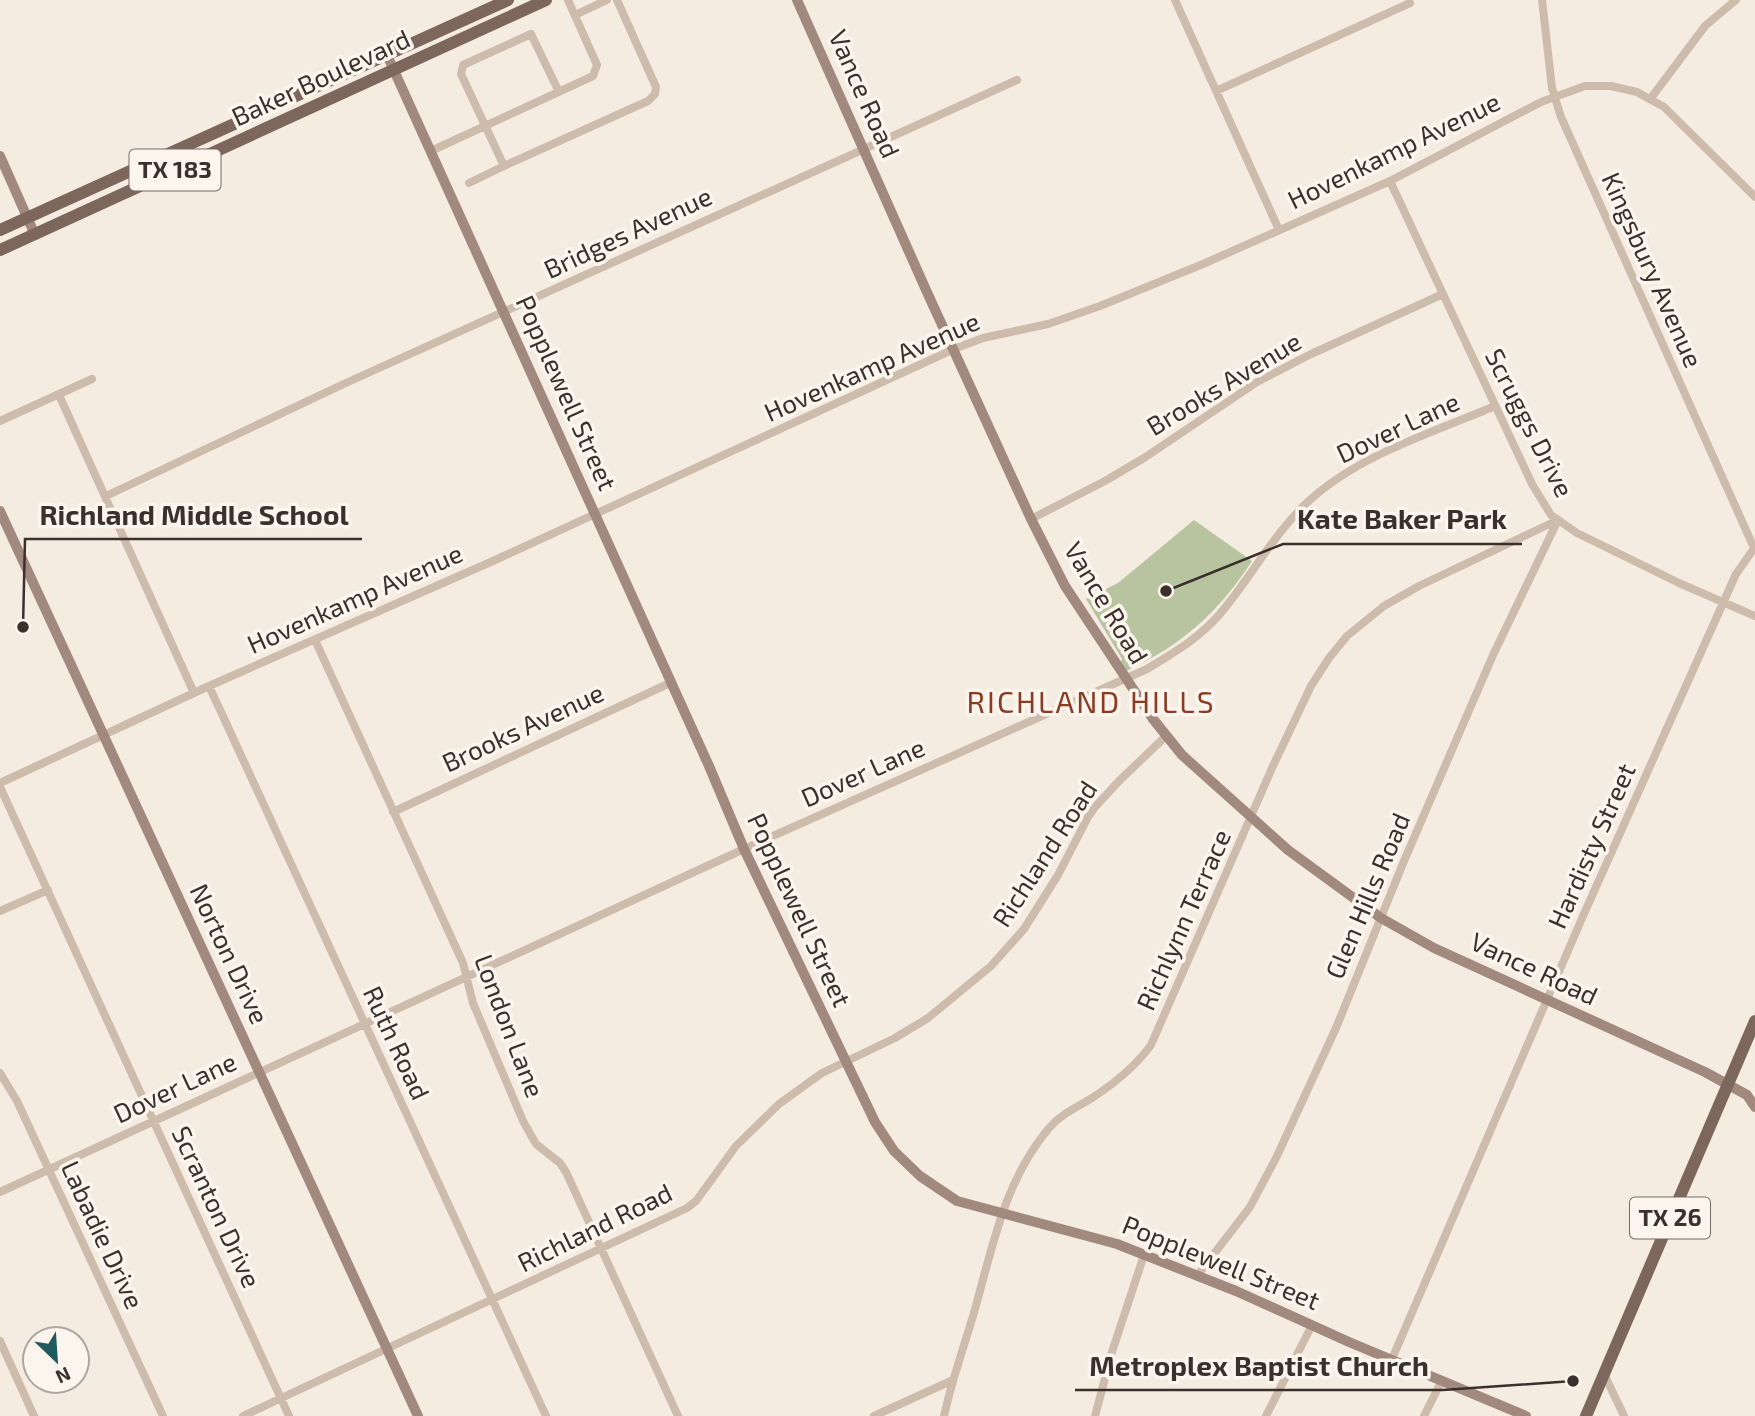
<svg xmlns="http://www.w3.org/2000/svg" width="1755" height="1416" font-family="'Exo 2',sans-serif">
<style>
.green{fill:#b8c4a0}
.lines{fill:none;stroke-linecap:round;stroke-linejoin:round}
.street{stroke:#cdbbac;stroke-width:8}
.secondary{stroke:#a18a7d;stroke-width:10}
.primary{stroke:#7d675c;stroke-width:12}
.labels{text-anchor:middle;stroke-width:7;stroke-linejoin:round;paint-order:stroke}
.shield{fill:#fbf5ee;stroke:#756b66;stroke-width:2}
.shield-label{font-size:24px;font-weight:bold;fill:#3b302b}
.street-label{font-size:26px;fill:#3b302b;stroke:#fbf5ee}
.quarter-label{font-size:30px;letter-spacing:2px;fill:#8c3b22;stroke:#fbf5ee}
.leader{fill:none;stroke:#3b302b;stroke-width:2.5}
.callout-dot{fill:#3b302b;stroke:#fbf5ee;stroke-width:2.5}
.callout-label{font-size:28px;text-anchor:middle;font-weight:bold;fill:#3b302b;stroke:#fbf5ee;stroke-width:7;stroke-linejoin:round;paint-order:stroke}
</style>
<rect width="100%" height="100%" fill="#f4ebe1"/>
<!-- green -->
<path class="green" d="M1194 520 1252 561C1218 613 1182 645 1126 671L1120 665 1122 659 1086 599 1118 583Z"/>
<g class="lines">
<!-- street -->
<path class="street" d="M1175 0 1279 230
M1542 0 1552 88 1561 117 1754 548
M575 15 607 0
M1216 91 1410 3
M1651 98 1705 26 1736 0
M431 151 593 76 597 65 568 0
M504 166 648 101 655 94 656 87 617 0
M1390 181 1532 484 1551 515 1577 533 1679 583 1755 616
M469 183 504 166 461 74 463 65 531 34 559 92
M59 395 194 693
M0 421 92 379
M106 496 348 382 1017 80
M1031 519 1105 481 1144 458 1257 382 1309 355 1443 294
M315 640 463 963 473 1003 523 1121 536 1144 560 1163 566 1172 678 1416
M209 686 546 1416
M0 783 209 686 493 561 954 349 983 338 1048 324 1100 306 1203 264 1390 181 1541 102 1585 86H1611L1637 92 1664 107 1755 197
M0 787 289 1416
M393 812 672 682
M0 911 48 890
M0 1073 17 1101 163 1416
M0 1192 744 849 1147 669C1173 653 1198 639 1219 615 1251 578 1274 532 1311 499 1361 454 1434 432 1495 406
M1197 1276 1250 1207 1277 1156 1336 1028 1404 861 1493 655 1558 520
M0 1341 34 1416
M1392 1359 1583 916 1736 574 1755 547
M1604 1374 1624 1416
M243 1416 687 1208 696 1201 736 1146 779 1104 822 1073 895 1038 928 1018 991 966 1024 929 1058 875 1088 817 1095 807 1119 781 1166 736
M874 1416 953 1380
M944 1416C952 1379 965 1344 975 1309 993 1245 1005 1180 1049 1128 1061 1114 1077 1107 1092 1098 1115 1083 1135 1067 1151 1045L1272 768 1311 686 1329 658 1347 636 1384 606 1419 586 1558 520
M1095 1416 1112 1352 1144 1255
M1266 1416 1312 1325
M1424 1416 1442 1380"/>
<!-- secondary -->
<path class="secondary" d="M797 0 926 290 1031 519 1065 586 1153 719 1182 755 1288 850 1381 918 1434 948 1705 1072 1747 1095 1755 1107
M387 55 709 766 744 849 875 1122 894 1151 920 1176 957 1201 1117 1244 1236 1291 1349 1342 1526 1416
M0 156 35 235
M0 511 418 1416"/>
<!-- primary -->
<path class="primary" d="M0 230 508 0
M0 250 546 0
M1586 1416 1755 1021"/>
</g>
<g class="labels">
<!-- shield labels -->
<g class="shield">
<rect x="129.5" y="149.5" width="91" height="41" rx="5"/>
<rect x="1630" y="1197.5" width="80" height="41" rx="5"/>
</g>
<g class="shield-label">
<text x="175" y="178">TX 183</text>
<text x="1670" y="1226">TX 26</text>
</g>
<!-- street labels -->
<g class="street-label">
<text transform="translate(321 78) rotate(-25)" y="9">Baker Boulevard</text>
<text transform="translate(864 94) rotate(66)" y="9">Vance Road</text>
<text transform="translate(1394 151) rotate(-26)" y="9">Hovenkamp Avenue</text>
<text transform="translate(628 233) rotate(-25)" y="9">Bridges Avenue</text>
<text transform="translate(1652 270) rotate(66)" y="9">Kingsbury Avenue</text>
<text transform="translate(872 367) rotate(-24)" y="9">Hovenkamp Avenue</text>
<text transform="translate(1224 384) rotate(-31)" y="9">Brooks Avenue</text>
<text transform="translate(566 393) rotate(66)" y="9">Popplewell Street</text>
<text transform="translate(1529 423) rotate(63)" y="9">Scruggs Drive</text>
<text transform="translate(1398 428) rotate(-25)" y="9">Dover Lane</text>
<text transform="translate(355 599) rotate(-24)" y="9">Hovenkamp Avenue</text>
<text transform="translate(1106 603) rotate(59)" y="9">Vance Road</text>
<text transform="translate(523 728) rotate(-25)" y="9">Brooks Avenue</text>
<text transform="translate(863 773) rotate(-24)" y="9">Dover Lane</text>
<text transform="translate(1592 846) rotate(-66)" y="9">Hardisty Street</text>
<text transform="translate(1045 854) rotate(-57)" y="9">Richland Road</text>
<text transform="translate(1368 896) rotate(-67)" y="9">Glen Hills Road</text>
<text transform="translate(799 910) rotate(65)" y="9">Popplewell Street</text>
<text transform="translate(1184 920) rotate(-66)" y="9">Richlynn Terrace</text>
<text transform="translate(229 954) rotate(65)" y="9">Norton Drive</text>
<text transform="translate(1534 969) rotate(25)" y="9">Vance Road</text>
<text transform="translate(509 1026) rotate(69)" y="9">London Lane</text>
<text transform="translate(396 1043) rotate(65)" y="9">Ruth Road</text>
<text transform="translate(175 1088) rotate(-25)" y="9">Dover Lane</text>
<text transform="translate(216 1207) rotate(65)" y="9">Scranton Drive</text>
<text transform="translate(595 1228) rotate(-26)" y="9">Richland Road</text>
<text transform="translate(102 1235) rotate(65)" y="9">Labadie Drive</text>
<text transform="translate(1221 1263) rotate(22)" y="9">Popplewell Street</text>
</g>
<!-- quarter labels -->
<g class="quarter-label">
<text x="1091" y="713">RICHLAND HILLS</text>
</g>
</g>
<!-- callouts -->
<path class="leader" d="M23 627L25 539H362M1166 591L1283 544H1522M1573 1381L1443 1390H1075"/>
<g class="callout-dot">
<circle cx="23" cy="627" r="7"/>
<circle cx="1166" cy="591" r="7"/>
<circle cx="1573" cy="1381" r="7"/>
</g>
<g class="callout-label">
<text x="194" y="525">Richland Middle School</text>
<text x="1402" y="529">Kate Baker Park</text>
<text x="1259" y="1376">Metroplex Baptist Church</text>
</g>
<!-- north arrow -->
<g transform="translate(56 1360) rotate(155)"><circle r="33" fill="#fbf5ee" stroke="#aea6a0" stroke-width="2"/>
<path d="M0-5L12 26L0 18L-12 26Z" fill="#1f5a5e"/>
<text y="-10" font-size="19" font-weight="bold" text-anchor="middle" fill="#3b302b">N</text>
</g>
</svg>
